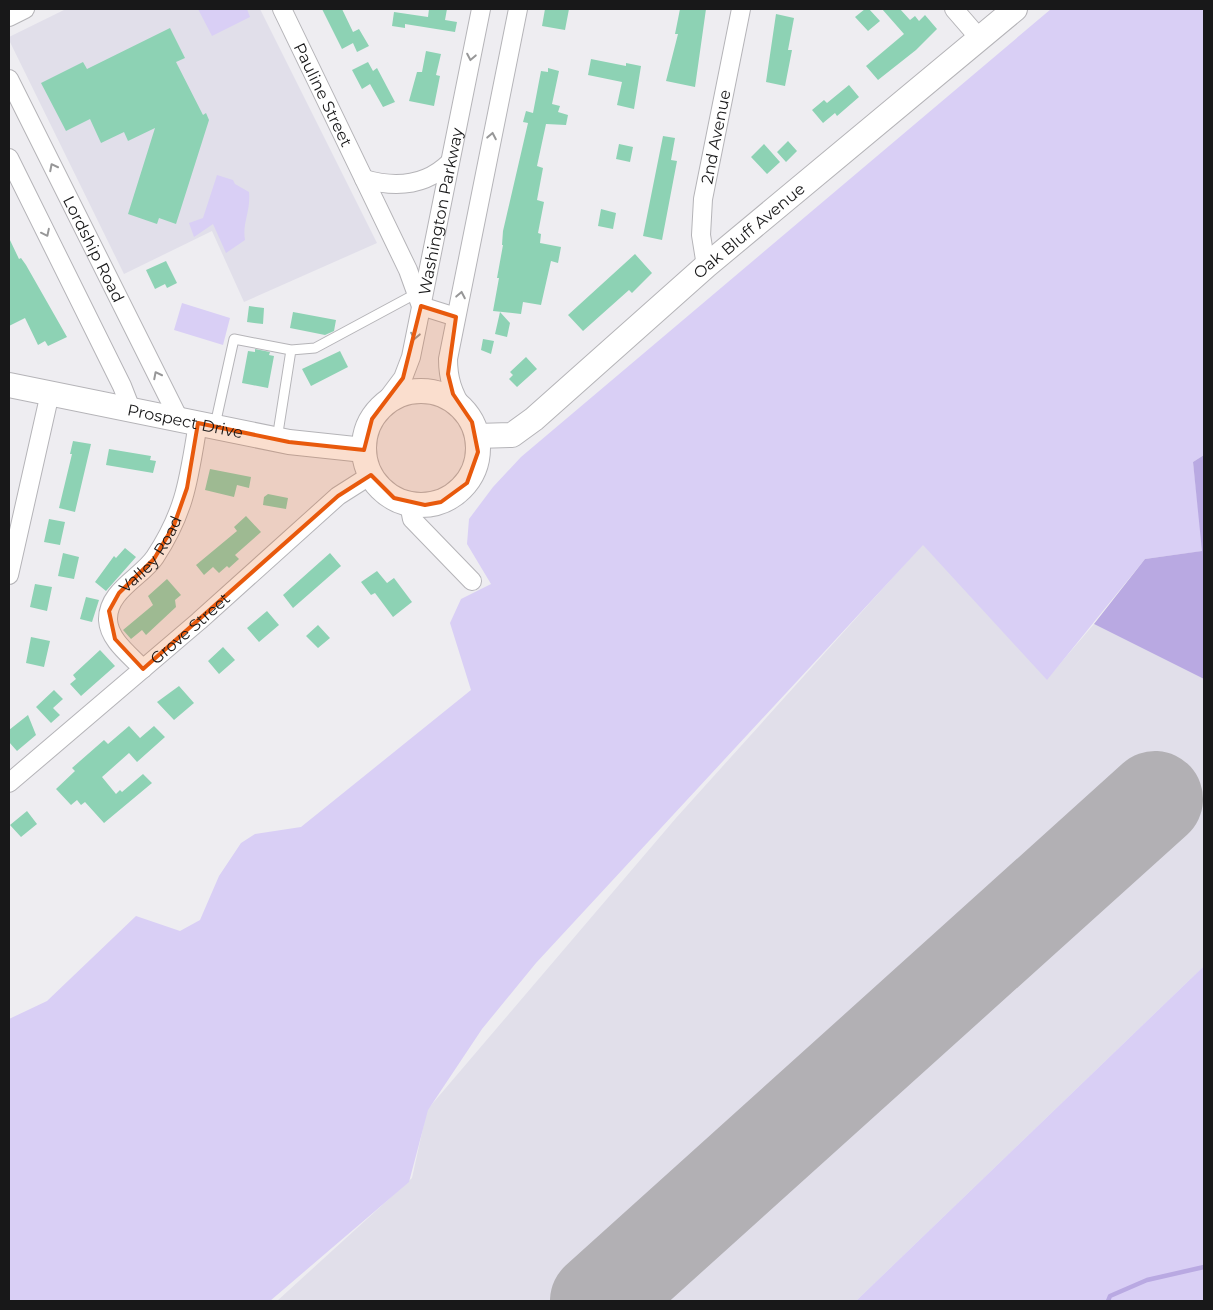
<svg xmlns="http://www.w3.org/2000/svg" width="1213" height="1310" font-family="Montserrat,sans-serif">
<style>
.built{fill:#e1dfea}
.green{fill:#d9cff5}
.water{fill:#b9a9e2}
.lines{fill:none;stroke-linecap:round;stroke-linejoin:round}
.stream{stroke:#b9a9e2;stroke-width:4.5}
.runway{stroke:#b2b0b4;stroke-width:96}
.building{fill:#8dd2b4}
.lane-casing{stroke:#b5b4b8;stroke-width:11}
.street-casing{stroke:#b5b4b8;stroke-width:20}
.secondary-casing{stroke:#b5b4b8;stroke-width:26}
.lane{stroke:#fff;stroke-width:9}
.street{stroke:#fff;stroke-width:18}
.secondary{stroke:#fff;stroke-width:24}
.oneway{stroke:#979798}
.marked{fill:#e8590c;fill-opacity:0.2;stroke:#e8590c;stroke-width:4;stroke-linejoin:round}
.labels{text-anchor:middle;stroke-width:4;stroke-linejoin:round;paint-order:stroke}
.street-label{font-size:16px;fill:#181819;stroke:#fbfafe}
</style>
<rect width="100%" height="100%" fill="#eeedf1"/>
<!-- built -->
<path class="built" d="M66 9H260L377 243 244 302 212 231 124 274 9 40V37Z
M923 544 1047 679 1094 624 1204 679V966L856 1301H277L412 1178 427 1110 676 818Z"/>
<!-- green -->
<path class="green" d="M198 9H247L250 17 212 36Z
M1051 9H1204V455L1193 462 1203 551 1145 559 1047 680 923 545 536 963 482 1029 428 1110 409 1182 270 1301H9V1019L47 1001 136 916 180 931 200 920 219 876 241 843 255 834 301 827 471 690 450 623 461 599 491 584 467 544 469 519 493 487 521 457Z
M217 175 233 180 235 184 249 192C251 211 242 223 245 240L226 253 213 224 194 237 189 223 203 218Z
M182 303 230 318 223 345 174 330Z
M1204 966V1301H856Z"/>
<!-- water -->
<path class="water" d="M1204 455V679L1094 624 1145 559 1202 551 1193 462Z"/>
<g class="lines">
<!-- stream -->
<path class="stream" d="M1108 1301 1110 1296 1147 1280 1204 1267"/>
<!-- runway -->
<path class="runway" d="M598 1301 1155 799"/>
</g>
<!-- building -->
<path class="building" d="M322 9H342L353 32 359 29 369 46 357 52 353 43 342 49Z
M429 9H447L445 20 457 22 455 32 405 24V28L392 26 394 12 428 17Z
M545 9H569L565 30 542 26Z
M680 9H706L695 87 666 81 678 34H675Z
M865 9H869L880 21 868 31 855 17Z
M882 9H900L910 20 915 16 919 21 925 15 937 29 916 50 878 80 866 66 904 34Z
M776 14 794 18 788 50H792L785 86 766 82Z
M170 28 185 58 176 62 203 115 206 113 209 120 176 224 159 218 157 224 128 214 155 128 128 141 124 132 101 143 90 119 66 131 41 83 83 62 87 69Z
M426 51 441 54 436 75 440 76 434 106 409 101 417 72H422Z
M591 59 626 66V63L641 66 634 109 617 105 622 82 588 75Z
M368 62 373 71 377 68 395 102 383 107 370 84 362 89 352 70Z
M548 68 559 71 552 104 560 106 558 112 568 115 566 125 546 124 537 166 543 168 537 200 544 202 538 233 541 234 540 243 561 247 558 263 551 261 541 305 523 302 521 314 493 311 499 278H497L503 245H502L503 231 528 123 523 122 526 111 533 113 541 71 548 72Z
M849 85 859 97 837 116 835 113 823 123 812 110 824 100 827 103Z
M663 136 675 138 671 160 677 161 662 240 643 236Z
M788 141 797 151 786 162 777 152Z
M619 144 633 147 630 162 616 159Z
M764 144 780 162 767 174 751 157Z
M601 209 616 213 613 229 598 226Z
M9 238 19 259 21 258 26 265 67 337 48 346 45 341 38 345 25 318 9 326Z
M635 254 652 273 632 293 629 290 583 331 568 315Z
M166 261 177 283 167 288 165 284 155 289 146 270Z
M249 306 264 308 263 324 247 322Z
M293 312 336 320 334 331 325 335 290 328Z
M500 312 510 323 507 337 495 334Z
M483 339 494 341 491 354 481 350Z
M255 349 270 352 269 355 274 356 268 388 242 383 248 351 255 352Z
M340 351 348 367 311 386 302 369Z
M526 357 537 369 517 387 509 379 513 375 510 372Z
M73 441 91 444 75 512 59 508 72 454H70Z
M109 449 151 456 150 460 156 461 153 473 106 465Z
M210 469 251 477 249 488 237 485 234 497 205 490Z
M268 494 288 498 286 509 263 505 264 497Z
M246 516 261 532 235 555 239 559 229 568 227 566 219 573 213 567 204 575 196 565 237 531 234 527Z
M49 519 65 522 60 545 44 542Z
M125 548 136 557 106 591 95 582 114 556 116 558Z
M63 553 79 557 74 579 58 576Z
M330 553 341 566 293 608 283 595Z
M377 571 387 583 394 578 412 602 393 617 375 593 371 595 361 582Z
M167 579 181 595 175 600 176 607 146 635 142 630 131 639 123 630 153 605 148 596Z
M35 584 52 587 47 611 30 607Z
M86 597 99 600 92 622 80 619Z
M267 611 279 625 259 642 247 628Z
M318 625 330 638 318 648 306 636Z
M31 637 50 641 44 667 26 663Z
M223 647 235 660 219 674 208 661Z
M100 650 115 666 81 696 70 684 76 679 73 675Z
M179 686 194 703 174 720 157 702Z
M54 690 63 699 53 708 60 715 51 723 36 707Z
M28 715 36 735 17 751 9 742V730Z
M129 726 140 738 154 726 165 737 137 762 129 753 102 777 116 794 120 790 122 792 143 774 152 783 104 823 85 802 81 805 77 800 71 805 56 789 75 771 72 768 104 740 108 744Z
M27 811 37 824 21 837 10 825Z"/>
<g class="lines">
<defs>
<path id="lane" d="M215 425 234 339 291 350 315 348 419 292
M277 439 291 350"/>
<g id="street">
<path id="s1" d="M282 9 408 270 421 306 456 317"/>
<path d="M954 9 980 39"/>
<path d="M9 17 25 9"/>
<path id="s2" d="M9 79 179 419"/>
<path d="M9 158 122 386 131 409"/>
<path d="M364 179C395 188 426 186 450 162"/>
<path id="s3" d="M706 266 701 235 703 199 741 9"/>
<path id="s4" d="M382 406 403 378 411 357 481 9"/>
<path d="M463 409C453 393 448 379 448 359L518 9"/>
<path d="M409 504 412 519 472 581"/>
<path d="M9 575 50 393"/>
<path id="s5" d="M143 669C130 655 109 640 108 620 107 591 142 577 155 557 186 510 189 477 198 423"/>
<path id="s6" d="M9 783 199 621 338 496 371 475"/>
</g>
<g id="secondary">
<path id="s7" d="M9 385 289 442 364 450"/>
<circle cx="421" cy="448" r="57"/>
<path id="s8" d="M477 436 512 435 534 419 706 266 1015 9"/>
</g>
</defs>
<!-- lane casing -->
<use href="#lane" class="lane-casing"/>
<!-- street casing -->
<use href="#street" class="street-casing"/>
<!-- secondary casing -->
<use href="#secondary" class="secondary-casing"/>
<!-- lane -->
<use href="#lane" class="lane"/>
<!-- street -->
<use href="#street" class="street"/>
<!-- secondary -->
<use href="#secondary" class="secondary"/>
</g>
<!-- one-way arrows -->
<defs><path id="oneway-chevron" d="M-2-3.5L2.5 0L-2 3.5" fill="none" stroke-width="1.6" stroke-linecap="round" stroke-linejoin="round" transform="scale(1.25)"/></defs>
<g class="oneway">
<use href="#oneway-chevron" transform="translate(471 57) rotate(101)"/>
<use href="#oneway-chevron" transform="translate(492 136) rotate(-79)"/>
<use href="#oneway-chevron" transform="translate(53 167) rotate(-117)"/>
<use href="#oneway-chevron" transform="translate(46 233) rotate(64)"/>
<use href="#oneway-chevron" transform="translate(461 295) rotate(-79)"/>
<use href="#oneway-chevron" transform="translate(415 336) rotate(101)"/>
<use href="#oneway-chevron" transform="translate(157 375) rotate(-117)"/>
</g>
<!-- marked area -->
<path class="marked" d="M421 306 456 317 448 374 453 394 472 422 478 452 467 483 441 502 425 505 394 498 371 475 338 496 143 669 115 639 109 611 119 593 154 559 174 525 187 488 198 423 289 442 364 450 372 419 403 378Z"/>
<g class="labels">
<!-- street labels -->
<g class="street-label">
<text dy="6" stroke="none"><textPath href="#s1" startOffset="95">Pauline Street</textPath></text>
<text dy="6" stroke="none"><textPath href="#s3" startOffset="131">2nd Avenue</textPath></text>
<text dy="6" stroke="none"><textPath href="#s4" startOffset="206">Washington Parkway</textPath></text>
<text dy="6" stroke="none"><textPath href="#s8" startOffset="348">Oak Bluff Avenue</textPath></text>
<text dy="6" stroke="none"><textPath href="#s2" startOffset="190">Lordship Road</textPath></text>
<text dy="6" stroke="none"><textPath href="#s7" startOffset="180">Prospect Drive</textPath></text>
<text dy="6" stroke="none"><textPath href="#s5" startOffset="142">Valley Road</textPath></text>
<text dy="6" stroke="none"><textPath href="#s6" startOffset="238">Grove Street</textPath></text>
</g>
</g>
<!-- border -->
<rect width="1213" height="1310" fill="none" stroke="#181819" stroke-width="20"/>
</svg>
